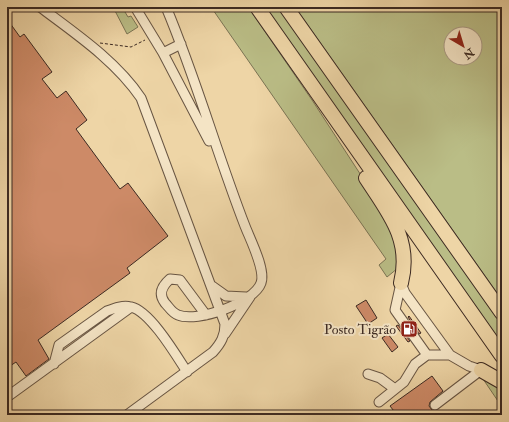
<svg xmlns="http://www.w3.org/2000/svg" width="509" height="422" font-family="'IM FELL Double Pica',serif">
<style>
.green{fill:#babd86;stroke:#7b7454;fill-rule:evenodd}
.building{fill:#cd8a67;stroke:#3c2a22}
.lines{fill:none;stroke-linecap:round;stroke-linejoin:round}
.minor-casing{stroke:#685543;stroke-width:11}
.highway-casing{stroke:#3c2a22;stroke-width:16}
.path{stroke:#3c2a22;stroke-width:1;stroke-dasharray:3 2;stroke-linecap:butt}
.minor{stroke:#f4e4c5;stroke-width:9}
.highway{stroke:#eed5a6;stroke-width:14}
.labels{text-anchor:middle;stroke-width:4;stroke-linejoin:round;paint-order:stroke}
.poi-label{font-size:14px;fill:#3c2a22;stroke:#f4e4c5;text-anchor:end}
</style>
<rect width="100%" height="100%" fill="#eed5a6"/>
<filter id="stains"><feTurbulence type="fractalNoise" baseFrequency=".005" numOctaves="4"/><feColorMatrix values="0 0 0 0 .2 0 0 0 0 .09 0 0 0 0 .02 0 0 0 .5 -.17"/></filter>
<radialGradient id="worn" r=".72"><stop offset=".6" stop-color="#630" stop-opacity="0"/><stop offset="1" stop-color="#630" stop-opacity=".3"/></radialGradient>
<!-- green -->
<path class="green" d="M113 7H122L128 17 131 16 138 27 127 34Z
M211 7H248L312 100 368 186 395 234 398 268 387 277 379 265 386 259Z
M262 7H281L502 320V348Z
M295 7H502V300ZM451 34H475V58H451Z
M481 376 502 387V407Z"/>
<!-- building -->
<path class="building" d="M7 19 20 37 24 34 52 72 42 79 57 98 66 91 87 120 76 129 120 189 128 183 168 236 127 268 130 273 38 340 49 359 26 376 16 362 7 368Z
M366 300 377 318 368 324 356 306Z
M409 316 421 333 419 334 408 317Z
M398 325 410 341 408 342 396 326Z
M388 334 398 347 392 352 382 338Z
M432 376 443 391 430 402 429 406 432 410 426 415H397L390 406Z"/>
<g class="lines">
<defs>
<path id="minor" d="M40 7C76 34 116 61 141 98L225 324C225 336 221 343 213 352L127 415
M135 7 163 53 209 141
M166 7C196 78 217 154 245 226 250 239 266 270 261 283 254 303 197 323 178 315 172 313 169 307 165 303 158 294 162 286 170 279L180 280 206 315
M163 53 181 44
M401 283 405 293 450 355 469 366 481 370 435 405
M401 283 395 310 427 355
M212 286 226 296 246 297
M225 334 250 297
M54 364 59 345 107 311C115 308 123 305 131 307 150 311 176 355 187 372
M368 374 380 378 395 389
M7 397 131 307
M379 402 404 382 415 364 427 355H450"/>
<path id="highway" d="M257 7 502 356
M286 7 502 313
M366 178C388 212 412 239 401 283
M481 370 502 382"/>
</defs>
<!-- minor casing -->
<use href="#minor" class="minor-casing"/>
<!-- highway casing -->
<use href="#highway" class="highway-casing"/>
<!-- path -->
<path class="path" d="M100 43 131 47 145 40"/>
<!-- minor -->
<use href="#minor" class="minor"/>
<!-- highway -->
<use href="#highway" class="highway"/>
</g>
<!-- icons -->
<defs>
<symbol id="fuel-square" viewBox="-11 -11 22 22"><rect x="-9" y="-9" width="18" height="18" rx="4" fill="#8f2418" stroke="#f4e4c5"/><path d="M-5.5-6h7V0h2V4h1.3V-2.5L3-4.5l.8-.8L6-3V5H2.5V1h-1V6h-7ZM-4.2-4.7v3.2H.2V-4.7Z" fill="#fff"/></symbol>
</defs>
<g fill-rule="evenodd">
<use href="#fuel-square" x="399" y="319" width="20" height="20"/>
</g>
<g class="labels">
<!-- poi labels -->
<g class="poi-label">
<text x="396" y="334">Posto Tigrão</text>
</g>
</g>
<!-- margin -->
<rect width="509" height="422" fill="none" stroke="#eed5a6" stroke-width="24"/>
<rect x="8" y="8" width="493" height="406" fill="none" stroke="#3c2a22" stroke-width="2"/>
<rect x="12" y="12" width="485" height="398" fill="none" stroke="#3c2a22"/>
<!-- north arrow -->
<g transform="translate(463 46) rotate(142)"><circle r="19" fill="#f4e4c5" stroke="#aa9a84"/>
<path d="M0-3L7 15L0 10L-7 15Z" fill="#8f2418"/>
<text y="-6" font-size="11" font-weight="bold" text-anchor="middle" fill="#3c2a22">N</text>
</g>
<rect width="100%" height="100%" filter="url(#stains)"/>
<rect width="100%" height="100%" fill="url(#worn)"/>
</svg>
